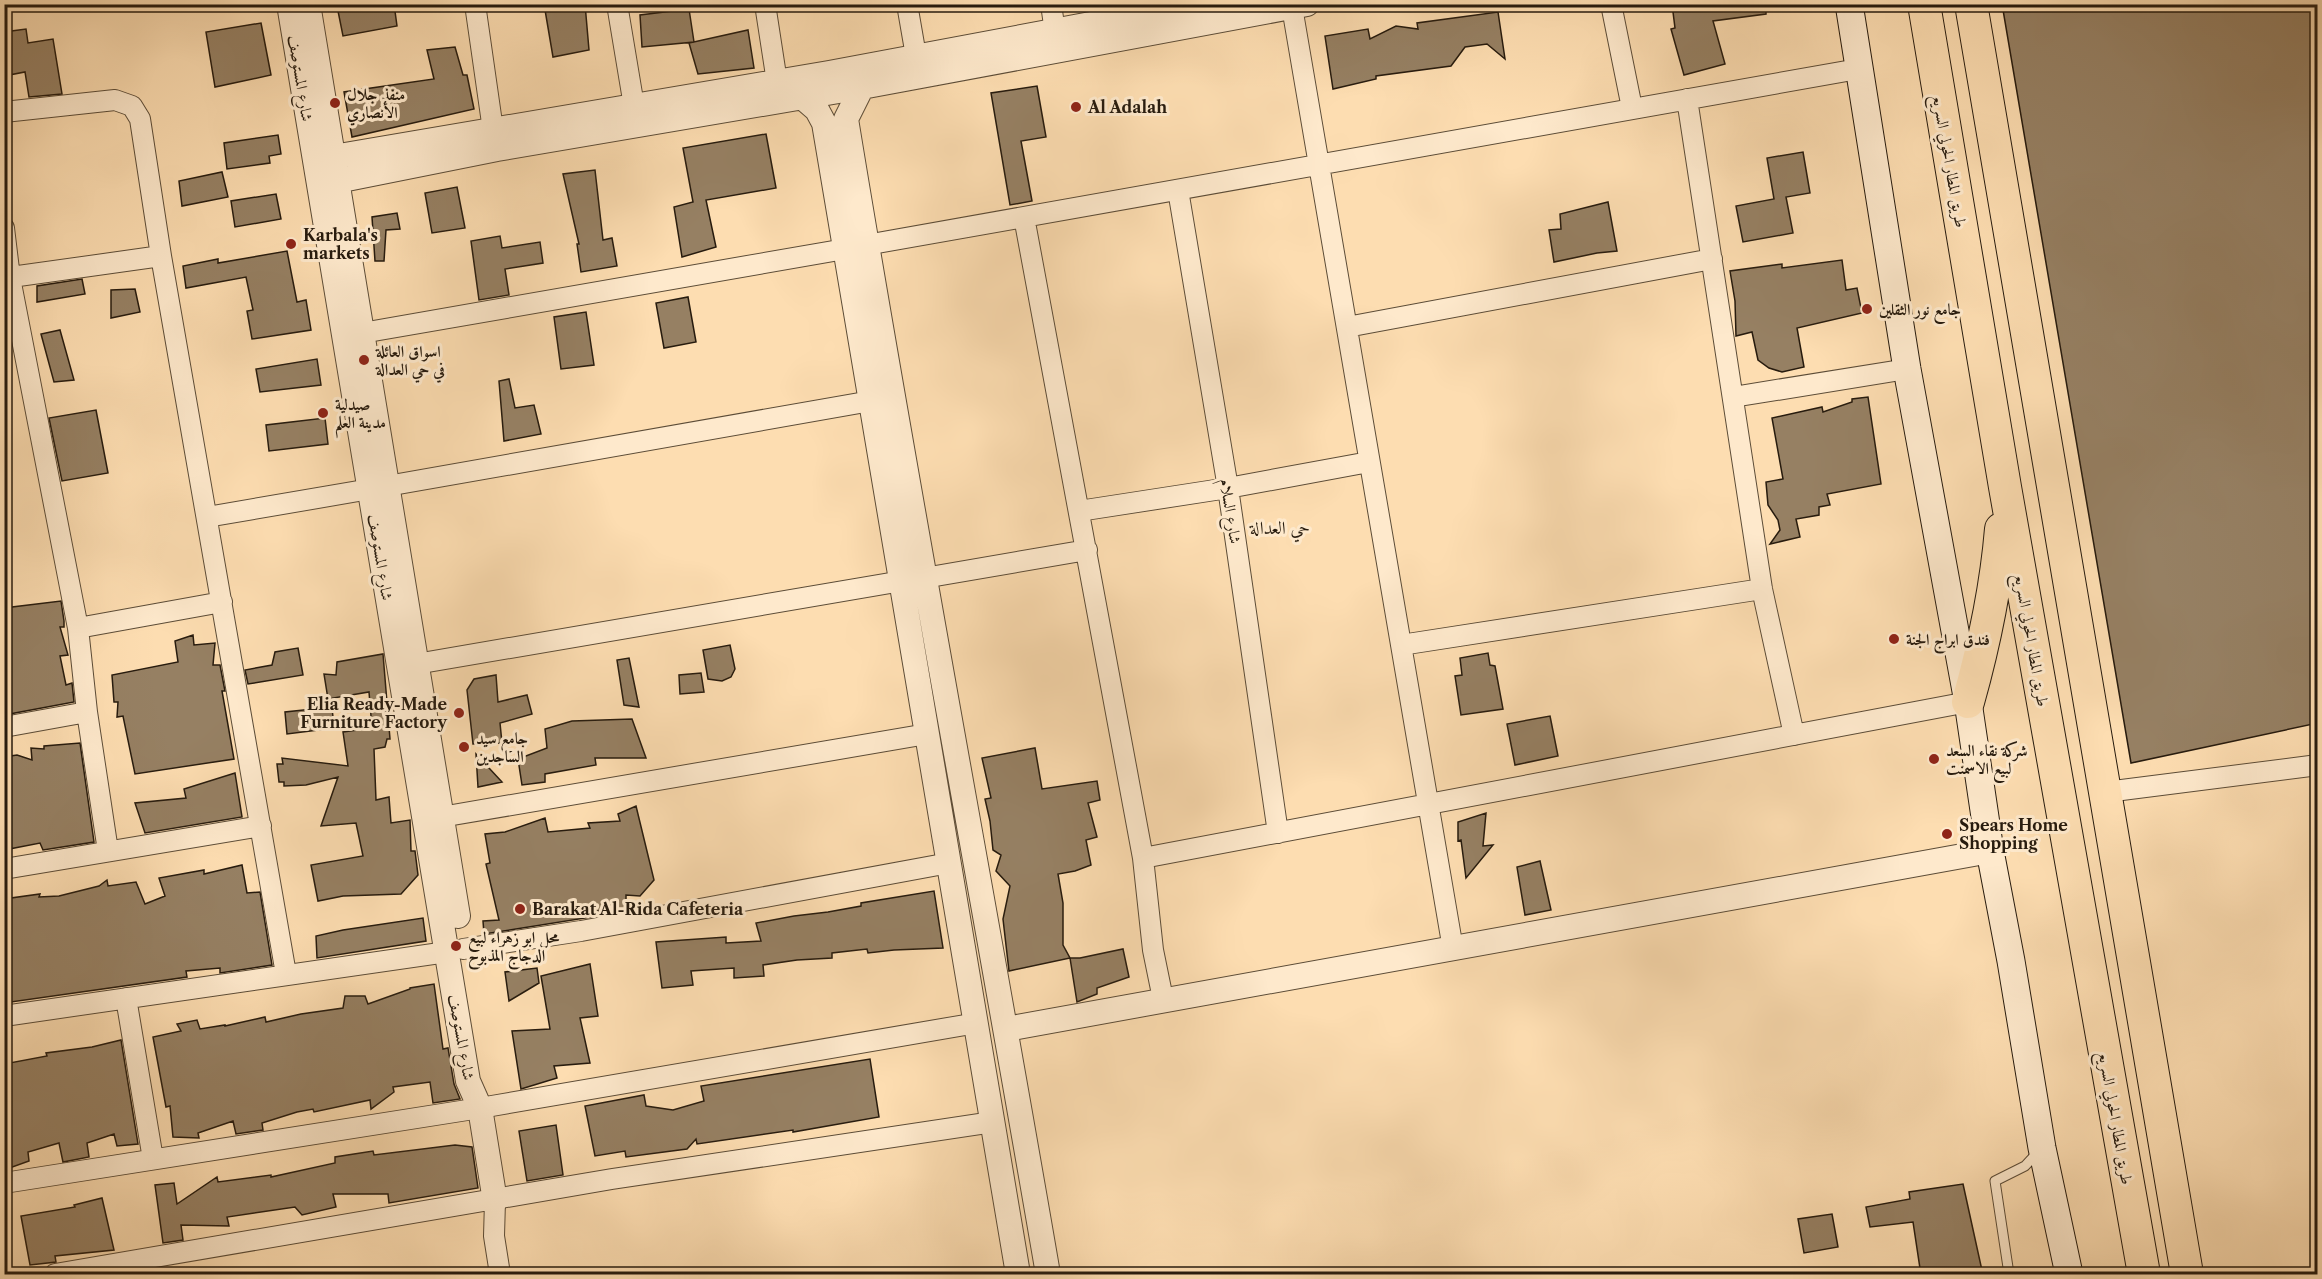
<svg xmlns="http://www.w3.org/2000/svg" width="2322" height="1279" font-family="'Libre Caslon Text',Amiri,serif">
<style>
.building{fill:#968063;stroke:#271b0e;stroke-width:1.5}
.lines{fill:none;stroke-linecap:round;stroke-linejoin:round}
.service-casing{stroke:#5c4c37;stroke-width:11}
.minor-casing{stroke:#5c4c37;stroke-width:22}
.tertiary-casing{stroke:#5c4c37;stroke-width:26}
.secondary-casing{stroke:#271b0e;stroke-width:29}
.trunk-casing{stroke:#271b0e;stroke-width:34}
.service{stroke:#fee9cc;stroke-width:9}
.minor{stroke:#fee9cc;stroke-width:20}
.tertiary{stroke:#fee9cc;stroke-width:24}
.secondary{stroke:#fee9cc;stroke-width:27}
.trunk{stroke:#fdddb1;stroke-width:32}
.poi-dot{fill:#8f2418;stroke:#fee9cc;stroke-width:2}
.labels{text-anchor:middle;stroke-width:6;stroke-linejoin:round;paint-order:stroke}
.street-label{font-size:16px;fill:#271b0e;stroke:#fee9cc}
.poi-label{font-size:16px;font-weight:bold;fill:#271b0e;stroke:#fee9cc;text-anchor:start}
.neighbourhood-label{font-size:18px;fill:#271b0e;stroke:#fee9cc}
</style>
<rect width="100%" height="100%" fill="#fdddb1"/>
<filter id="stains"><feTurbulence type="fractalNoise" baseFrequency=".00333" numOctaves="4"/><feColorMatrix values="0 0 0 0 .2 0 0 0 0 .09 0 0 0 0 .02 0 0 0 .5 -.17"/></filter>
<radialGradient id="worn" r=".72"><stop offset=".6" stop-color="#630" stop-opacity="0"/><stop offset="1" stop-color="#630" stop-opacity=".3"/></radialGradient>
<!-- building -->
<path class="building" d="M367 4H394L397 26 343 36 338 11Z
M544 4H585L589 50 553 57Z
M1672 4H1766V14L1713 21 1725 64 1684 75 1671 29 1675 28Z
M2002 4H2318V723L2131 763Z
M689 9 694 42 642 47 640 15Z
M1498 12 1505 59 1487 44 1465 47 1451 66 1376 76V79L1333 89 1325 36 1368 29 1370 39 1396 26 1418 29 1417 23Z
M261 23 271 75 215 87 206 32Z
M26 29 28 43 53 39 62 94 29 97 25 72 4 76V50H7L4 32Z
M748 30 754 68 698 74 689 43Z
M455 47 463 75H467L474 109 352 137 344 92 434 79 427 50Z
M1037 86 1046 137 1021 141 1032 201 1010 205 991 93Z
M766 134 776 188 706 200 716 247 682 257 674 207 693 202 683 148Z
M278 135 281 154 269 156 270 163 227 169 224 143Z
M1803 152 1810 193 1786 197 1793 233 1743 242 1736 206 1774 199 1767 158Z
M595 170 603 240 612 238 617 266 581 272 577 244H579L563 174Z
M222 172 228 197 182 206 179 181Z
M457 187 465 228 432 233 425 193Z
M276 194 281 219 235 227 231 201Z
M1608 202 1617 251 1597 253 1554 262 1549 230 1561 229 1560 214Z
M397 213 400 229 386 230 384 261H375L372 217Z
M500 236 502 248 540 242 543 263 505 269 509 295 479 300 471 241Z
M287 251 297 302 306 300 311 330 252 339 247 311 253 310 246 277 186 288 183 266 218 259V263Z
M1842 260 1846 290 1857 288 1862 313 1797 328 1804 367 1782 372 1769 368 1758 360 1752 332 1736 336 1735 301 1730 271 1782 264V268Z
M82 279 85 294 37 302V286Z
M135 289 140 312 111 318V290Z
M688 297 696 342 664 348 656 303Z
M586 312 594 365 561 369 554 317Z
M60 330 74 380 54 382 41 334Z
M317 359 321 385 260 392 256 369Z
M509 379 515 408 534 405 541 434 504 441 499 381Z
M1868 397 1881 484 1827 494 1830 505 1819 507V515L1796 519 1800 537 1770 544 1780 530 1778 520 1768 505 1766 482 1783 479 1772 418 1822 407 1823 412 1852 402V399Z
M96 410 108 473 62 481 49 418Z
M325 418 328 444 269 451 266 425Z
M61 601 64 621V627H60L68 655 60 656 66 685 72 683 74 702 4 715V608Z
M193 635 194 645 215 643 213 665H220L225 691H222L234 759 135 774 123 716 117 717 118 702H114L112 675 178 662 175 641Z
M730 645 735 669 731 677 722 681 708 679 703 650Z
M298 648 303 675 248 684 245 670 272 665 275 652Z
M1488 653 1490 665 1495 666 1503 709 1461 715 1455 676 1462 675 1460 658Z
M383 654 390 739H387L385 747 374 749 376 800 389 797 391 823 410 820 411 851H415L418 875 401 894 343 896 318 901 311 865 363 856 356 823 321 826 338 777 306 785 284 786V782H279L277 764H283L282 758 348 766 343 732 372 728 369 692 328 699 324 674 336 675 337 662Z
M629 658 639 707 624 705 617 660Z
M701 673 704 692 680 694 679 675Z
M496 675 498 702 527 695 532 714 500 723 502 743 473 744 467 690 474 679Z
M332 707 334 728 287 734 285 712Z
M1550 716 1558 756 1515 765 1507 724Z
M632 719 646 758H595L596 765 545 774V782L522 785 518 759 547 748 545 729 572 721Z
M80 743 94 842 43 850 40 843 4 850V757L17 755 32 760 31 748 44 749V746Z
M1035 748 1042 789 1097 781 1100 800 1088 803 1097 837 1086 840 1091 865 1075 871 1058 874 1063 903V945L1070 958 1009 971 1003 919 1010 886 996 871 1001 855 993 850 990 821 985 799 991 798 982 758Z
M476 754 502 782 478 787Z
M235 773 242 817 145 833 135 803 186 798 184 789Z
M636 806 654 880 640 896 626 895V911H597L598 916 484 934 483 921 499 920 486 864 490 863 485 834 505 832 545 818 548 832 590 828 588 823 620 821 618 814Z
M1486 813 1483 846 1493 845 1466 878 1461 840 1458 841V822Z
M1540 861 1551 910 1525 915 1517 867Z
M242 865 247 893 260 892 272 965 220 973V968L186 971 187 977 4 1003V899L40 894 39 897 59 896 99 886 107 880 108 886 136 882 145 904 165 896 159 878 204 870V874Z
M934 891 943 948 894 950 868 953 867 949 832 953V958L797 960 763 965 764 976 734 978V968L691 971 693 985 662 988 656 942 726 937V943L761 941 756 923 794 916 828 912 861 906V903Z
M423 918 426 941 317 958 316 936 343 930Z
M1123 949 1129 977 1097 988V994L1077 1002 1070 958H1080Z
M590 964 598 1016 580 1018 590 1063 554 1066 557 1078 521 1089 512 1031 550 1029 541 976Z
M537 968 539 983 509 1001 505 972Z
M434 984 443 1049 448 1048 454 1084 460 1099 433 1103 430 1082 393 1087 394 1092 371 1109 370 1100 314 1112 313 1109 297 1112 262 1123 263 1130 236 1134 233 1121 198 1133 199 1138 173 1137 170 1106 166 1107 153 1037 181 1031 177 1024 197 1020 200 1029 225 1025V1026L265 1017 266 1022 301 1014 343 1008 345 996H365L368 1004 410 989V988Z
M121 1040 138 1144 117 1146 114 1134 87 1143 89 1157 63 1162 59 1143 28 1152 29 1161 4 1170V1064L47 1056 46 1053 92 1047Z
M870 1059 879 1117 793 1132V1130L697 1144 696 1139 687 1149 626 1157 625 1151 595 1156 585 1106 644 1095 646 1106 673 1110 704 1101 701 1086Z
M556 1125 563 1175 527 1181 519 1131Z
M455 1145 472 1147 478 1188 389 1203 388 1194H333L336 1207 302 1215 295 1207 227 1217 229 1226 181 1225 183 1240 163 1243 155 1185 174 1183 177 1204 217 1177 218 1182 271 1175V1177L335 1163V1157L373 1151 374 1155Z
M1963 1184 1983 1275H1921L1913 1222 1870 1227 1866 1207 1910 1199 1909 1192Z
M102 1198 114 1250 55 1256 56 1262 30 1265 21 1216 75 1207 74 1205Z
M1832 1214 1838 1247 1804 1253 1798 1219Z"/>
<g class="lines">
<defs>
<path id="service" d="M2009 1274 1995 1181 2025 1166 2038 1152"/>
<path id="minor" d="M475 4 493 130
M617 4 634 106
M765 4 777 82
M907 4 916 56
M1051 4 1055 32
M1611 4 1632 108
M1292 7 1453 949
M1687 99 1762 589 1794 735
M4 112 115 100 132 106 140 119 161 256 286 974
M1178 190 1228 488 1278 833
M1024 217 1143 858 1153 950 1163 999
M4 228 10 278 78 628 87 712
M866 245 1858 69
M4 278 161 256
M1347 327 1712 259
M362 333 845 249
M1733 397 1907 369
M387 486 871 401
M1079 511 1228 488 1369 462
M207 517 370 489
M924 578 1087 550
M78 628 222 602
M1401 645 1762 589
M416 664 902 581
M4 727 87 712 108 851
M2106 792 2318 765
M441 817 927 734
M1143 858 1968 702
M4 869 261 826
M463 949 581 931 949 863
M126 998 153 1159
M4 1016 447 952
M4 1183 480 1108 977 1023
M495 1201 494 1236 500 1274
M55 1274 612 1179 993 1122"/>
<path id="tertiary" d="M289 4 468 1081 480 1108 495 1201
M308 4 458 916
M862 87 846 119C909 505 982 889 1048 1274
M802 97 817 110 824 123 1018 1274
M333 157 829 73 1198 4
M337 181 497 149 862 87 1307 4
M1006 1029 1990 851"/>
<path id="secondary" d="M1849 4 1907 369 1968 702 1990 851 2011 961 2042 1148 2069 1274"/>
<path id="trunk" d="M1924 4 2005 487 2144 1274
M1971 4 2187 1274
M1968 702C1984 645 1996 589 2001 529"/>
</defs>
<!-- service casing -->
<use href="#service" class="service-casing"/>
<!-- minor casing -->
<use href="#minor" class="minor-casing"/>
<!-- tertiary casing -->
<use href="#tertiary" class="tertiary-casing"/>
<!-- secondary casing -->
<use href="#secondary" class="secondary-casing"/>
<!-- trunk casing -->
<use href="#trunk" class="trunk-casing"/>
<!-- service -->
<use href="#service" class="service"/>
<!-- minor -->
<use href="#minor" class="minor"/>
<!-- tertiary -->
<use href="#tertiary" class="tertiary"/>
<!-- secondary -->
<use href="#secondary" class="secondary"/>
<!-- trunk -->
<use href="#trunk" class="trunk"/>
</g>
<!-- markers -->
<g class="poi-dot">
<circle cx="335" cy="103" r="6"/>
<circle cx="1076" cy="107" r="6"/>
<circle cx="291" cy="244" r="6"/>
<circle cx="1867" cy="309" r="6"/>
<circle cx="364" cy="360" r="6"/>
<circle cx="323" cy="413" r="6"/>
<circle cx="1894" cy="639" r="6"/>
<circle cx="459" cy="713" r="6"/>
<circle cx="464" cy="747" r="6"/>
<circle cx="1934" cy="759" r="6"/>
<circle cx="1947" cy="834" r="6"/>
<circle cx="520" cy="909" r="6"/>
<circle cx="456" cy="946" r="6"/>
</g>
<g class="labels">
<!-- street labels -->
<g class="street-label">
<text transform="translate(301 78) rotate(81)" y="6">شارع المستوصف</text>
<text transform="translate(1950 161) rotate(80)" y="6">طريق المطار الحولي السريع</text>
<text transform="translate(1231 511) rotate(81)" y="6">شارع السلام</text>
<text transform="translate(381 557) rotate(81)" y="6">شارع المستوصف</text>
<text transform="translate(2032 640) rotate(80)" y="6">طريق المطار الحولي السريع</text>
<text transform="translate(462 1037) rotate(80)" y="6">شارع المستوصف</text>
<text transform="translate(2116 1118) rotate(80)" y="6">طريق المطار الحولي السريع</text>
</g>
<!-- poi labels -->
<g class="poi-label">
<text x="347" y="100">منفذ جلال<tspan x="347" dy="18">الأنصاري</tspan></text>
<text x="1088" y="113">Al Adalah</text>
<text x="303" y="241">Karbala's<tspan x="303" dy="18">markets</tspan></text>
<text x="1879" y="315">جامع نور الثقلين</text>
<text x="376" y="357">اسواق العائلة<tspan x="376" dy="18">في حي العدالة</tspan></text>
<text x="335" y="410">صيدلية<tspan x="335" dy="18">مدينة العلم</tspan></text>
<text x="1906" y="645">فندق ابراج الجنة</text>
<text x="447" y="710" text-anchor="end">Elia Ready-Made<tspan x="447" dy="18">Furniture Factory</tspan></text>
<text x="476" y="744">جامع سيد<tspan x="476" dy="18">الساجدين</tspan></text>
<text x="1946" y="756">شركة نقاء السعد<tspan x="1946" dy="18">لبيع الاسمنت</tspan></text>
<text x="1959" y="831">Spears Home<tspan x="1959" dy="18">Shopping</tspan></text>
<text x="532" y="915">Barakat Al-Rida Cafeteria</text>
<text x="468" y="943">محل ابو زهراء لبيع<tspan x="468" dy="18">الدجاج المذبوح</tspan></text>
</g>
<!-- neighbourhood labels -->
<g class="neighbourhood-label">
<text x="1280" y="534">حي العدالة</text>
</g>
</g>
<!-- margin -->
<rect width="2322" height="1279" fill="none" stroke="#fdddb1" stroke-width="24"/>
<rect x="6" y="6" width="2310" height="1267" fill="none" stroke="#271b0e" stroke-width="3"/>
<rect x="12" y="12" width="2298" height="1255" fill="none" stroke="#271b0e" stroke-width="1.5"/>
<rect width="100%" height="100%" filter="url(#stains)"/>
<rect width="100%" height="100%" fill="url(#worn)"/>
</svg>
